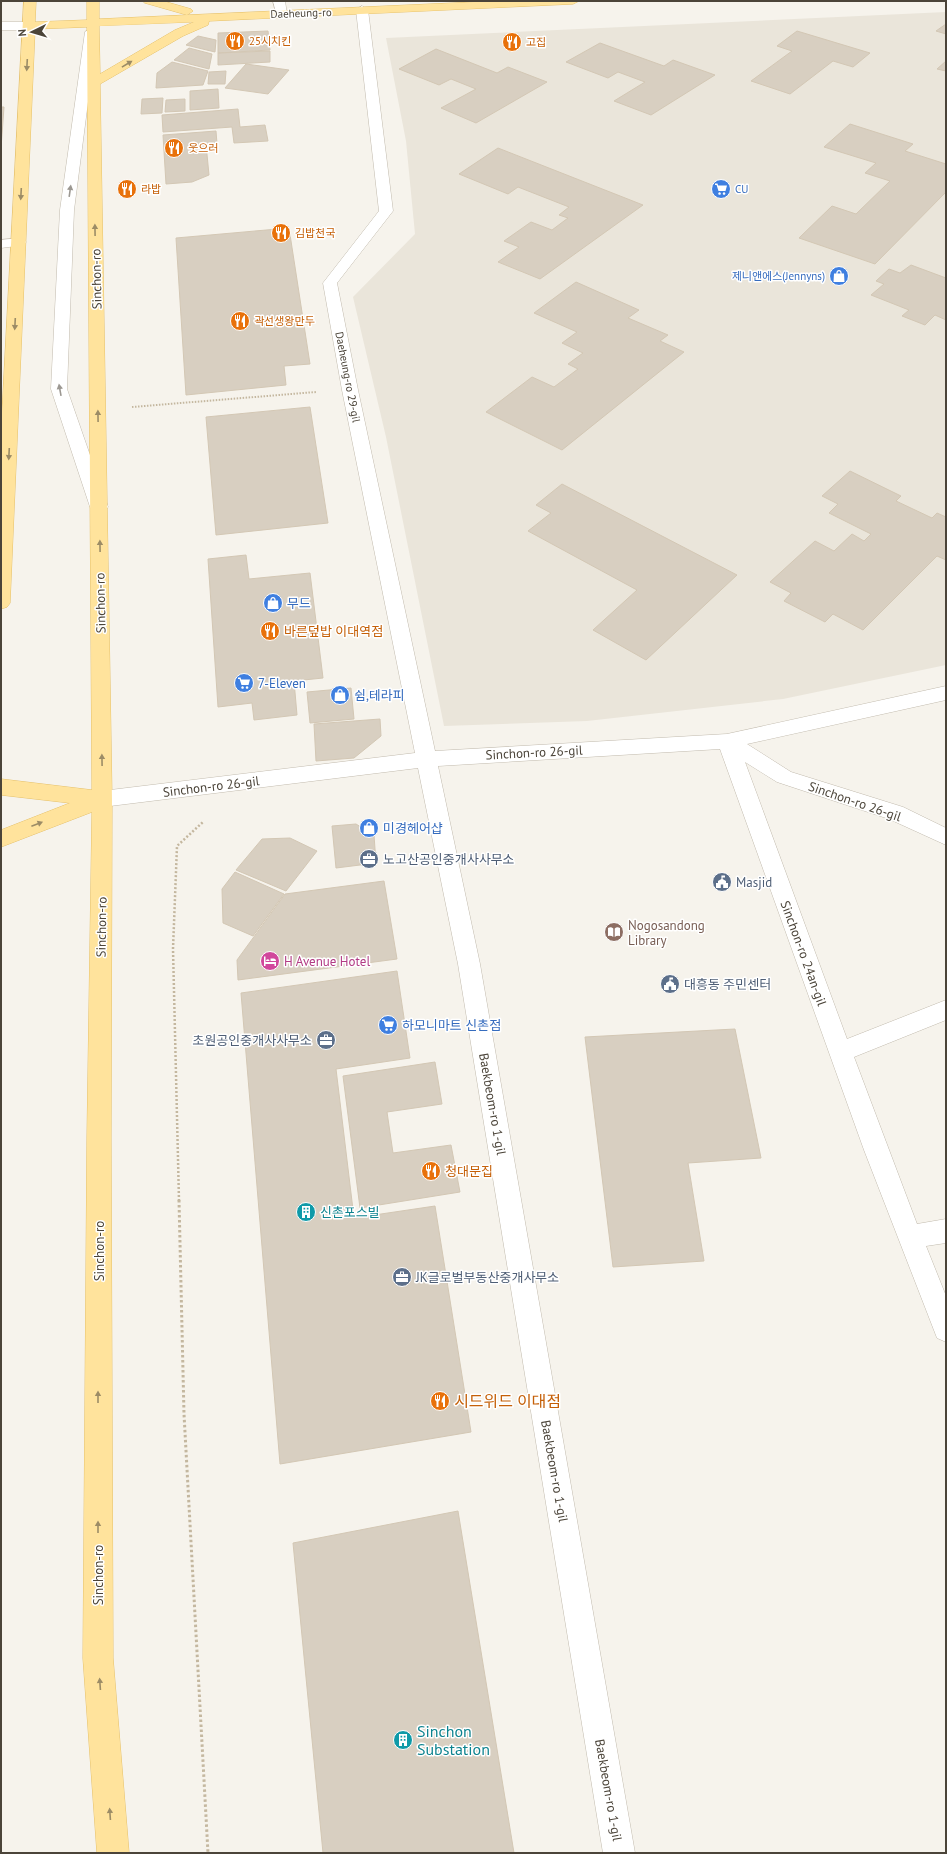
<svg xmlns="http://www.w3.org/2000/svg" width="947" height="1854" font-family="'PT Sans','Noto Sans KR',sans-serif">
<style>
.residential{fill:#eae5da}
.building{fill:#d8cfc1;stroke:#d3c7b4}
.lines{fill:none;stroke-linecap:round;stroke-linejoin:round}
.minor-casing{stroke:#c2bbae;stroke-width:1}
.major-casing{stroke:#e6c16a;stroke-width:1}
.path-far2{stroke:#c4b79f;stroke-width:2;stroke-dasharray:1.5 1.5;stroke-linecap:butt}
.path-far1{stroke:#c4b79f;stroke-width:2.5;stroke-dasharray:2 2;stroke-linecap:butt}
.path{stroke:#c4b79f;stroke-width:3;stroke-dasharray:2.5 2.5;stroke-linecap:butt}
.minor{fill:#fff;fill-rule:evenodd}
.major{fill:#ffe39c;fill-rule:evenodd}
.oneway{fill:#9c8c66}
.oneway2{fill:#9c9892}
.labels{text-anchor:middle;stroke-width:3;stroke-linejoin:round;paint-order:stroke}
.far-street-label{font-size:11px;fill:#4b4439;stroke:#fff}
.far-food-label{font-size:11px;fill:#c56008;stroke:#fff;text-anchor:start}
.far-shop-label{font-size:11px;fill:#366cbe;stroke:#fff;text-anchor:start}
.street-label{font-size:13px;fill:#4b4439;stroke:#fff}
.shop-label{font-size:13px;fill:#366cbe;stroke:#fff;text-anchor:start}
.food-label{font-size:13px;fill:#c56008;stroke:#fff;text-anchor:start}
.service-label{font-size:13px;fill:#4e5e75;stroke:#fff;text-anchor:start}
.education-label{font-size:13px;fill:#785e54;stroke:#fff;text-anchor:start}
.hotel-label{font-size:13px;fill:#b23c85;stroke:#fff;text-anchor:start}
.culture-label{font-size:13px;fill:#0d838f;stroke:#fff;text-anchor:start}
.near-food-label{font-size:16px;fill:#c56008;stroke:#fff;text-anchor:start}
.near-culture-label{font-size:16px;fill:#0d838f;stroke:#fff;text-anchor:start}
</style>
<rect width="100%" height="100%" fill="#f6f3ec"/>
<!-- residential -->
<path class="residential" d="M946 12V665L783 699 587 721 444 726 386 437 353 297 415 234 406 141 386 38Z"/>
<!-- building -->
<path class="building" d="M946 24V34L936 31Z
M268 31 270 50 218 53V33Z
M797 31 870 53 853 67 833 61 790 94 751 81 792 51 777 46Z
M198 36 216 40 215 52 186 45Z
M600 43 664 66 673 60 715 75 651 115 614 101 645 82 618 72 608 78 566 62Z
M189 48 212 54 209 69 174 60Z
M436 49 497 73 508 67 547 82 476 123 441 108 476 89 451 79 439 85 399 69Z
M270 51V62L218 65V53Z
M946 61V71L937 69Z
M172 62 208 71 203 85 156 88 157 73Z
M246 64 289 70 268 94 225 88Z
M226 71 225 84H208L209 72Z
M218 89 219 108 190 110V91Z
M163 98 162 113 141 114 142 99Z
M185 99V111L165 112 166 100Z
M1 107H4L1 148Z
M238 109 240 127 265 125 268 141 234 143 232 127 163 132 162 115Z
M850 124 913 144 905 151 946 164V192L875 264 799 238 832 206 856 214 890 181 865 173 876 163 824 147Z
M216 131 217 144H206L209 175 192 182 166 184 163 135Z
M498 148 643 205 540 279 498 262 519 247 504 241 531 222 552 230 568 218 559 215 569 207 518 187 508 194 459 174Z
M289 228 310 364 284 366 286 385 186 395 176 238Z
M911 265 946 278V320L935 315 925 325 902 316 909 310 871 295 884 284 876 281 889 269 900 273Z
M576 282 639 310 628 318 668 335 660 341 684 352 562 450 486 412 532 377 554 387 578 369 568 364 583 353 562 343 577 332 534 313Z
M310 407 328 523 216 535 206 417Z
M850 471 901 496 896 501 932 518 937 513 946 517V560L937 556 863 630 833 614 825 622 784 601 791 593 770 582 815 541 834 551 852 534 864 541 871 534 829 513 838 504 822 496Z
M562 484 737 575 646 660 593 630 637 590 528 531 551 513 536 505Z
M246 555 249 579 310 573 323 678 294 681 297 715 254 720 252 703 218 707 208 559Z
M351 688 354 719 310 723 307 692Z
M380 719 381 736 354 758 316 761 314 724Z
M356 824 374 835 376 863 336 868 332 826Z
M290 838 317 851 286 891 236 870 262 839Z
M235 872 284 894 253 936 223 923 222 889Z
M384 881 397 959 238 980 237 960 285 894Z
M397 971 410 1058 336 1069 354 1218 435 1206 471 1432 280 1464 241 993Z
M735 1029 761 1158 688 1163 704 1261 613 1267 585 1037Z
M435 1062 442 1104 387 1112 393 1153 451 1145 460 1192 360 1208 343 1076Z
M458 1511 514 1853H323L293 1543Z"/>
<g class="lines">
<defs>
<path id="minor" d="M273 1H285L287 14 285 16H277Z
M362 6 368 10 393 211 337 283 358 390 435 751 727 734 946 686V700L747 744 791 772 903 807 946 828V845L889 819 777 782 745 762 847 1039 946 1000V1020L854 1057 917 1224 946 1219V1243L926 1246 946 1296V1342L937 1338 864 1150 720 749 438 766 480 964 635 1853H603L458 964 418 768 102 807 95 805 92 799 95 793 102 791 415 753 342 390 323 283 379 211 356 10Z
M1 22H29L35 26 29 30H1Z
M91 28 97 32 74 210 67 389 108 507 105 511 99 513 93 511 90 507 51 389 60 210 85 32Z
M19 238 24 239 26 242 24 245 1 248V240Z"/>
<path id="major" d="M24 1H36L35 22 87 20V1H99V19L497 1H579L573 4 209 21 208 25 183 36 100 84 112 799 111 1138 113 1658 129 1853H97L83 1658 87 1138 92 812 1 847V830L70 803 1 795V779L92 790 87 27 35 29 10 603 7 607 1 609V432ZM194 22 175 30 100 74 99 26Z
M143 1H163L191 9 193 11 187 15 145 3Z"/>
</defs>
<!-- minor casing -->
<use href="#minor" class="minor-casing"/>
<!-- major casing -->
<use href="#major" class="major-casing"/>
<!-- path-far2 -->
<path class="path-far2" d="M132 407 316 392"/>
<!-- path-far1 -->
<path class="path-far1" d="M179 1201 173 949 177 846 203 822"/>
<!-- path -->
<path class="path" d="M179 1200 184 1414 208 1853"/>
<!-- minor -->
<use href="#minor" class="minor"/>
<!-- major -->
<use href="#major" class="major"/>
</g>
<!-- one-way arrows -->
<defs><path id="oneway-solid" d="M-6-.8H1V-3.2L6.5 0L1 3.2V.8H-6Z"/></defs>
<g class="oneway">
<use href="#oneway-solid" transform="translate(127 64) rotate(-31)"/>
<use href="#oneway-solid" transform="translate(27 65) rotate(93)"/>
<use href="#oneway-solid" transform="translate(21 194) rotate(93)"/>
<use href="#oneway-solid" transform="translate(95 230) rotate(-91)"/>
<use href="#oneway-solid" transform="translate(15 324) rotate(93)"/>
<use href="#oneway-solid" transform="translate(98 416) rotate(-91)"/>
<use href="#oneway-solid" transform="translate(9 454) rotate(93)"/>
<use href="#oneway-solid" transform="translate(100 546) rotate(-91)"/>
<use href="#oneway-solid" transform="translate(102 760) rotate(-91)"/>
<use href="#oneway-solid" transform="translate(37 824) rotate(-21)"/>
<use href="#oneway-solid" transform="translate(98 1397) rotate(-90)"/>
<use href="#oneway-solid" transform="translate(98 1527) rotate(-90)"/>
<use href="#oneway-solid" transform="translate(100 1684) rotate(-94)"/>
<use href="#oneway-solid" transform="translate(110 1814) rotate(-94)"/>
</g>
<g class="oneway2">
<use href="#oneway-solid" transform="translate(70 191) rotate(-82)"/>
<use href="#oneway-solid" transform="translate(60 390) rotate(-100)"/>
</g>
<!-- icons -->
<defs>
<symbol id="restaurant-disc" viewBox="-11 -11 22 22"><circle r="9.5" fill="#e8710a" stroke="#fff"/><path d="M-5-6h1v4h1v-4h1v4h1v-4h1v5L-1.5 .5V6h-2V.5L-5-1ZM5-6V6H3V1.5H1.5Q1.5-4 5-6Z" fill="#fff"/></symbol>
<symbol id="supermarket-disc" viewBox="-11 -11 22 22"><circle r="9.5" fill="#3f7fe0" stroke="#fff"/><path d="M-6-5.5h2.5l.6 2H6L4.5 2H-2.5L-4.4-4H-6ZM-1.5 3.2a1.3 1.3 0 1 0 .1 0ZM3 3.2a1.3 1.3 0 1 0 .1 0Z" fill="#fff"/></symbol>
<symbol id="shop-disc" viewBox="-11 -11 22 22"><circle r="9.5" fill="#3f7fe0" stroke="#fff"/><path d="M-5-2.5h2.3a2.7 3.5 0 0 1 5.4 0H5L5.5 6h-11ZM-1.5-2.5h3a1.5 2.3 0 0 0-3 0Z" fill="#fff"/></symbol>
<symbol id="office-disc" viewBox="-11 -11 22 22"><circle r="9.5" fill="#5c6f8a" stroke="#fff"/><path d="M-6-3h4V-5.5h4V-3h4V5H-6ZM-1-4.5V-3h2v-1.5ZM-6 0V1H6V0Z" fill="#fff"/></symbol>
<symbol id="civic-disc" viewBox="-11 -11 22 22"><circle r="9.5" fill="#5c6f8a" stroke="#fff"/><path d="M-.6-6.5H3V-4.5H.6V-3L4-1V1h2V6H-6V1h2V-1L-.6-3ZM-1.2 2.5V6h2.4V2.5Z" fill="#fff"/></symbol>
<symbol id="library-disc" viewBox="-11 -11 22 22"><circle r="9.5" fill="#8d6e63" stroke="#fff"/><path d="M-6-4Q-3-5.5-.7-3.5V5Q-3 3-6 4ZM6-4Q3-5.5 .7-3.5V5Q3 3 6 4Z" fill="#fff"/></symbol>
<symbol id="hotel-disc" viewBox="-11 -11 22 22"><circle r="9.5" fill="#d1479c" stroke="#fff"/><path d="M-6-4.5h1.5V1H6V5H4.5V3h-9V5H-6ZM-4 0a1.8 1.8 0 1 1 3.6 0ZM.5 0V-2.5h3Q6-2.5 6 0Z" fill="#fff"/></symbol>
<symbol id="building-disc" viewBox="-11 -11 22 22"><circle r="9.5" fill="#0f9aa8" stroke="#fff"/><path d="M-4-6H4V6H1V3H-1V6H-4ZM-2.5-4.3h1.7v1.8h-1.7ZM.8-4.3h1.7v1.8H.8ZM-2.5-1h1.7V.8h-1.7ZM.8-1h1.7V.8H.8Z" fill="#fff"/></symbol>
</defs>
<g fill-rule="evenodd">
<use href="#restaurant-disc" x="224" y="30" width="22" height="22"/>
<use href="#restaurant-disc" x="501" y="31" width="22" height="22"/>
<use href="#restaurant-disc" x="163" y="137" width="22" height="22"/>
<use href="#restaurant-disc" x="116" y="178" width="22" height="22"/>
<use href="#supermarket-disc" x="710" y="178" width="22" height="22"/>
<use href="#restaurant-disc" x="270" y="222" width="22" height="22"/>
<use href="#shop-disc" x="828" y="265" width="22" height="22"/>
<use href="#restaurant-disc" x="229" y="310" width="22" height="22"/>
<use href="#shop-disc" x="262" y="592" width="22" height="22"/>
<use href="#restaurant-disc" x="259" y="620" width="22" height="22"/>
<use href="#supermarket-disc" x="233" y="672" width="22" height="22"/>
<use href="#shop-disc" x="329" y="684" width="22" height="22"/>
<use href="#shop-disc" x="358" y="817" width="22" height="22"/>
<use href="#office-disc" x="358" y="848" width="22" height="22"/>
<use href="#civic-disc" x="711" y="871" width="22" height="22"/>
<use href="#library-disc" x="603" y="921" width="22" height="22"/>
<use href="#hotel-disc" x="259" y="950" width="22" height="22"/>
<use href="#civic-disc" x="659" y="973" width="22" height="22"/>
<use href="#supermarket-disc" x="377" y="1014" width="22" height="22"/>
<use href="#office-disc" x="315" y="1029" width="22" height="22"/>
<use href="#restaurant-disc" x="420" y="1160" width="22" height="22"/>
<use href="#building-disc" x="295" y="1201" width="22" height="22"/>
<use href="#office-disc" x="391" y="1266" width="22" height="22"/>
<use href="#restaurant-disc" x="429" y="1390" width="22" height="22"/>
<use href="#building-disc" x="392" y="1729" width="22" height="22"/>
</g>
<g class="labels">
<!-- far-street labels -->
<g class="far-street-label">
<text transform="translate(301 13) rotate(-2)" y="4">Daeheung-ro</text>
<text transform="translate(348 377) rotate(79)" y="4">Daeheung-ro 29-gil</text>
</g>
<!-- far-food labels -->
<g class="far-food-label">
<text x="249" y="45">25시치킨</text>
<text x="526" y="46">고집</text>
<text x="188" y="152">웃으러</text>
<text x="141" y="193">라밥</text>
<text x="295" y="237">김밥천국</text>
<text x="254" y="325">곽선생왕만두</text>
</g>
<!-- far-shop labels -->
<g class="far-shop-label">
<text x="735" y="193">CU</text>
<text x="825" y="280" text-anchor="end">제니앤에스(Jennyns)</text>
</g>
<!-- street labels -->
<g class="street-label">
<text transform="translate(96 279) rotate(-91)" y="5">Sinchon-ro</text>
<text transform="translate(100 603) rotate(-91)" y="5">Sinchon-ro</text>
<text transform="translate(534 752) rotate(-3)" y="5">Sinchon-ro 26-gil</text>
<text transform="translate(211 786) rotate(-7)" y="5">Sinchon-ro 26-gil</text>
<text transform="translate(855 801) rotate(19)" y="5">Sinchon-ro 26-gil</text>
<text transform="translate(101 927) rotate(-89)" y="5">Sinchon-ro</text>
<text transform="translate(804 953) rotate(70)" y="5">Sinchon-ro 24an-gil</text>
<text transform="translate(493 1104) rotate(80)" y="5">Baekbeom-ro 1-gil</text>
<text transform="translate(99 1251) rotate(-90)" y="5">Sinchon-ro</text>
<text transform="translate(555 1471) rotate(80)" y="5">Baekbeom-ro 1-gil</text>
<text transform="translate(98 1575) rotate(-90)" y="5">Sinchon-ro</text>
<text transform="translate(609 1790) rotate(80)" y="5">Baekbeom-ro 1-gil</text>
</g>
<!-- shop labels -->
<g class="shop-label">
<text x="287" y="608">무드</text>
<text x="258" y="688">7-Eleven</text>
<text x="354" y="700">쉼,테라피</text>
<text x="383" y="833">미경헤어샵</text>
<text x="402" y="1030">하모니마트 신촌점</text>
</g>
<!-- food labels -->
<g class="food-label">
<text x="284" y="636">바른덮밥 이대역점</text>
<text x="445" y="1176">청대문집</text>
</g>
<!-- service labels -->
<g class="service-label">
<text x="383" y="864">노고산공인중개사사무소</text>
<text x="736" y="887">Masjid</text>
<text x="684" y="989">대흥동 주민센터</text>
<text x="312" y="1045" text-anchor="end">초원공인중개사사무소</text>
<text x="416" y="1282">JK글로벌부동산중개사무소</text>
</g>
<!-- education labels -->
<g class="education-label">
<text x="628" y="930">Nogosandong<tspan x="628" dy="15">Library</tspan></text>
</g>
<!-- hotel labels -->
<g class="hotel-label">
<text x="284" y="966">H Avenue Hotel</text>
</g>
<!-- culture labels -->
<g class="culture-label">
<text x="320" y="1217">신촌포스빌</text>
</g>
<!-- near-food labels -->
<g class="near-food-label">
<text x="454" y="1407">시드위드 이대점</text>
</g>
<!-- near-culture labels -->
<g class="near-culture-label">
<text x="417" y="1737">Sinchon<tspan x="417" dy="18">Substation</tspan></text>
</g>
</g>
<!-- border -->
<rect width="947" height="1854" fill="none" stroke="#4b4439" stroke-width="4"/>
<!-- north arrow -->
<g transform="translate(32 32) rotate(265)" stroke="#ffffff" stroke-width="3" paint-order="stroke">
<path d="M0-3L7 15L0 10L-7 15Z" fill="#4b4439"/>
<text y="-6" font-size="11" font-weight="bold" text-anchor="middle" fill="#4b4439">N</text>
</g>
</svg>
